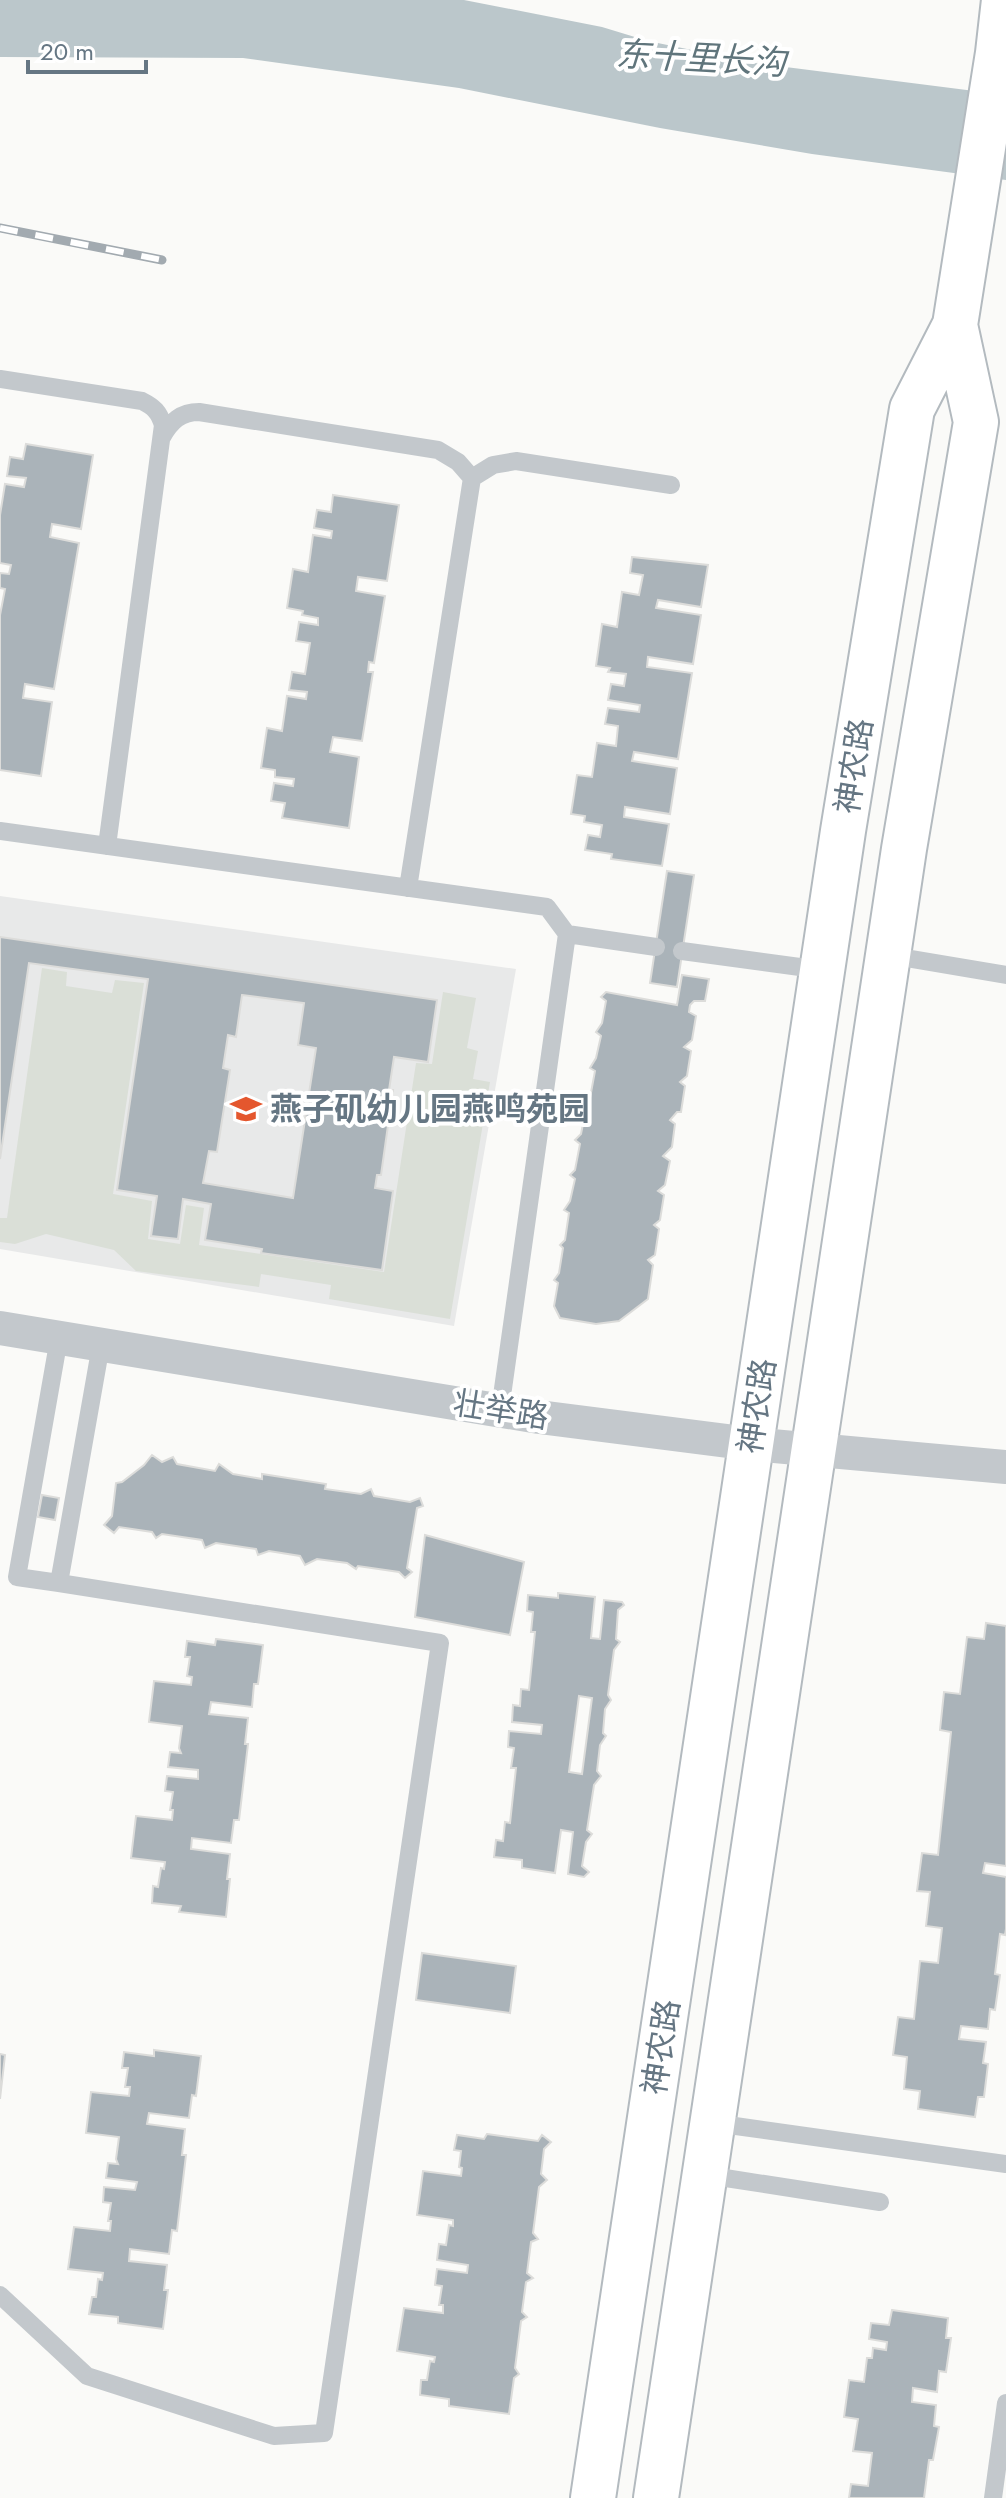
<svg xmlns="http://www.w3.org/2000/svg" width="1006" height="2498" font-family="Jost,'Noto Sans SC',sans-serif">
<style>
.built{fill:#e8e9e9}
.green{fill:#dadfd7}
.water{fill:#bbc7cb}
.building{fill:#aab3b9;stroke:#dcdcda;stroke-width:2;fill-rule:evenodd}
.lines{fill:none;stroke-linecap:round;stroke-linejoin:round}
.secondary-casing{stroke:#b3babf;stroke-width:48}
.lane{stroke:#c3c8cc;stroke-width:18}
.street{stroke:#c3c8cc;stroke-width:34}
.secondary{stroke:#fff;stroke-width:44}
.rail-casing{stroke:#a2aab0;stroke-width:9}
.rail{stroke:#fff;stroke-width:6;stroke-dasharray:18;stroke-linecap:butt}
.labels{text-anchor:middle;stroke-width:8;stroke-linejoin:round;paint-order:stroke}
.street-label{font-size:32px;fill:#657683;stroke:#fff}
.poi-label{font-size:32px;font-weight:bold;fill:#657683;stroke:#fff;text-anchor:start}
.water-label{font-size:34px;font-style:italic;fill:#60757c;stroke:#fff}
</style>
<rect width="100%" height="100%" fill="#fafaf8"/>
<!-- built -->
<path class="built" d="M0 896 516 969 454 1326 0 1249Z"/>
<!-- green -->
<path class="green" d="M42 968 67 972 66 986 112 993 115 980 144 983 113 1194 152 1201 148 1239 180 1244 186 1205 204 1208 199 1245 384 1272 416 1063 432 1064 443 992 476 998 467 1048 478 1051 473 1079 490 1082 450 1319 329 1299 331 1285 261 1274 259 1287 136 1271 114 1250 46 1234 15 1244 0 1242V1218H7Z"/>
<!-- water -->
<path class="water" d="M0 0H464L602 27 648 41 755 63 1006 95V180L812 154 660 128 459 88 243 58 0 57Z"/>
<!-- building -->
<path class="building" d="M26 444 93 455 81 529 52 524 50 537 79 543 54 689 25 684 23 698 52 702 41 776 0 770V615L5 589 0 588V573L9 574 11 565 0 563V515L5 484 24 487 26 478 7 476 10 457 23 459Z
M333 495 399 505 387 581 358 577 356 591 385 596 374 663 369 662 368 672H373L362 741 333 737 330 752 359 757 349 828 282 818 285 803 271 801 274 783 293 786 294 779 275 777V770L261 768 267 728 282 731 287 696 306 699 307 692 289 690 292 672 305 674 310 643 296 641 299 622 318 625V618L302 615 303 611 287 608 293 569 308 572 313 535 331 538 332 531 314 528 317 510 331 512Z
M632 557 708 565 701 607 658 600 656 608 701 615 693 664 648 657 647 667 692 673 678 759 634 752 632 761 677 768 670 814 625 807 624 817 669 824 662 866 611 859 612 854 585 850 588 835 600 837 602 825 584 822 585 816 571 814 577 775 592 777 597 743 616 746 618 726 605 724 608 708 639 712 640 705 608 700 611 684 624 686 626 674 608 672 610 668 596 666 602 624 617 627 622 592 639 595 643 575 630 573Z
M667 871 694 875 677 987 650 983Z
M0 937 437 1000 428 1062 394 1057 389 1090H393L381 1175H377L375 1188 393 1191 382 1270 261 1253 262 1249 205 1240 211 1204 183 1199 178 1239 151 1236 157 1196 117 1190 148 979 29 963 0 1159ZM242 995 304 1003 298 1045 316 1048 293 1198 203 1183 209 1151 217 1152 230 1070 223 1068 228 1035 236 1037Z
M682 975 709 979 705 1001H694L690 1005 689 1012 696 1016 692 1040 684 1047 691 1051 687 1076 680 1082 685 1086 681 1112H677L670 1120 675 1124 672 1147 663 1156 670 1161 665 1185 658 1191 664 1195 660 1220 654 1225 659 1229 655 1255 648 1260 653 1265 648 1299 619 1321 596 1324 560 1318 554 1306 558 1283 554 1280 559 1273 563 1248 560 1245 565 1240 569 1213 564 1210 570 1201 575 1179 570 1175 575 1170 580 1144 575 1140 581 1134 586 1109 582 1106 587 1098H590L595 1071 590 1068 596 1058 601 1036 596 1032 602 1023 606 1001 601 997 606 992 677 1005Z
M152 1455 162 1462 173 1457 177 1464 215 1471 219 1464 233 1474 262 1479V1474L326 1484 325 1489 361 1494 371 1489 374 1496 410 1502 420 1498 423 1506 417 1508 407 1568 412 1572 405 1578 399 1572 358 1566 356 1569 347 1563 317 1559 305 1565 300 1556 269 1551 258 1555 256 1549 216 1543 205 1548 202 1540 162 1534 156 1538 152 1532 119 1527 114 1533 104 1525 112 1516 116 1483 122 1482 144 1465Z
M42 1495 59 1498 55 1520 38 1517Z
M425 1535 524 1562 510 1635 415 1617Z
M558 1593 595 1597 591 1638 600 1639 604 1600 622 1602 624 1605 618 1610 616 1639 620 1642 614 1650 608 1695 611 1700 605 1709 603 1733 606 1736 600 1745 597 1771 601 1776 594 1785 587 1830 592 1834 586 1842 582 1866 589 1872 584 1877 568 1874 573 1832 561 1830 555 1873 522 1868V1860L494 1857 496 1840 503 1841 505 1822 510 1823 516 1768H511L514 1748 508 1747 509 1731 541 1734 542 1725 512 1722 513 1705 520 1706 521 1689 529 1690 535 1632H531L533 1612 527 1611 528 1595 558 1598ZM579 1696 592 1698 582 1774 569 1772Z
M986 1623 1006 1626V1866L985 1863 983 1873 1006 1877V1929L1005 1935 1000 1934 995 1974 1000 1975 995 2010 990 2009 988 2029 961 2026 959 2039 986 2042 983 2063 988 2064 984 2097H978L975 2117 918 2109 920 2091 904 2089 907 2057 893 2055 898 2017 914 2019 920 1961 938 1963 942 1928 926 1926 930 1892 917 1891 922 1853 938 1855 951 1732 940 1730 944 1692 960 1694 967 1637 984 1639Z
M216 1639 263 1645 258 1684H254L252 1707 211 1702 209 1714 248 1718 245 1744H248L239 1820H234L231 1843 192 1838 191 1849 230 1854 227 1879H230L226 1917 179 1912 181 1906 152 1903 153 1886 158 1887 161 1868 164 1869 165 1862 131 1858 136 1816 172 1820 173 1810H170L173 1792 165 1791 167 1776 198 1779V1770L168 1767 170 1752 181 1753 179 1748 182 1726 149 1722 154 1681 191 1685 192 1677 187 1676 190 1657H185L187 1641 215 1645Z
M422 1953 516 1966 510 2013 416 2000Z
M154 2050 201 2056 196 2096 192 2095 189 2118 149 2113 147 2124 185 2129 182 2155H186L177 2231 172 2230 169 2254 130 2249 129 2261 167 2265 164 2290H168L163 2329 118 2323V2317L89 2314 92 2297H96L98 2279 102 2280 103 2273 68 2269 74 2227 110 2231 111 2221H108L111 2203 103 2202 104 2187 135 2190 137 2182 106 2178 108 2163 118 2164 116 2159 119 2137 86 2133 91 2092 129 2096 130 2087H125L128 2068H122L124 2052 154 2056Z
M0 2054 5 2055 0 2099Z
M487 2134 538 2141 542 2135 551 2142 544 2149 541 2174 547 2180 539 2187 533 2233 538 2239 531 2242 527 2273 533 2278 526 2282 522 2312 527 2317 521 2321 515 2368 519 2374 514 2378 509 2414 449 2406V2399L420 2395 421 2380H427L430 2361 434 2362 435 2357 397 2351 404 2308 443 2313V2305H439L442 2286 435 2285 437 2269 467 2273 468 2265 437 2260 439 2244 446 2245 449 2225 453 2226V2220L417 2215 423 2171 461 2176 462 2168 459 2167 461 2151 454 2150 457 2135 484 2139Z
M892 2310 948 2318 946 2338H951L946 2372 939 2371 937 2392 913 2388 912 2402 936 2405 934 2426 939 2427 933 2460H929L924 2498H849L851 2484 868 2486 872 2453 853 2451 858 2419 844 2417 849 2380 864 2382 867 2358H872L873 2348 886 2350 887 2342 869 2339 871 2323 889 2325Z"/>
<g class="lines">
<defs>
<path id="secondary" d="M593 2498 843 831 912 409 955 325 998 53 1004 0
M656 2498 904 849 976 422 955 325"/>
</defs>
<!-- secondary casing -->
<use href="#secondary" class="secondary-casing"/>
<!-- lane -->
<path class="lane" d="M0 379 142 401C154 407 159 412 163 425L107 846
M162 437C171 421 181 412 199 412L438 450 458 462 472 478 408 888
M472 478 493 465 516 461 671 485
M0 831 547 907 567 934 656 947
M682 951 822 970
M888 955 1006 975
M59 1338 17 1577 59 1583 101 1345
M500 1410 567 934
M714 2123 1006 2164
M706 2175 880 2202
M0 2295 87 2376 274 2436 324 2433 440 1643 59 1583
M993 2498 1006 2403"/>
<!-- street -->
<path class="street" d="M0 1328 539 1417 751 1444 1006 1467"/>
<!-- secondary -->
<use href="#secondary" class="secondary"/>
<defs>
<path id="rail" d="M0 228 162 260"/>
</defs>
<!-- rail casing -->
<use href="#rail" class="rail-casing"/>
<!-- rail -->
<use href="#rail" class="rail"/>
</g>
<!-- icons -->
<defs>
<symbol id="school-bare" viewBox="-9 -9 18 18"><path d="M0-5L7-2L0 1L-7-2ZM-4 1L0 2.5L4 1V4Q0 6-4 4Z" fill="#e4572e" stroke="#fff" stroke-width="2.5" paint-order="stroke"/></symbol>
</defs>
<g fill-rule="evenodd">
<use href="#school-bare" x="224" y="1087" width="44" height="44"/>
</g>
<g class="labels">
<!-- street labels -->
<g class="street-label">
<text transform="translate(854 766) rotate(-81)" y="11">神农路</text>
<text transform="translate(757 1406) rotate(-81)" y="11">神农路</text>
<text transform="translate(501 1410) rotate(9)" y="11">壮举路</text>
<text transform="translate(661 2047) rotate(-81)" y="11">神农路</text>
</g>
<!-- poi labels -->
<g class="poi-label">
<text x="270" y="1120">燕子矶幼儿园燕鸣苑园</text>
</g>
<!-- water labels -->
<g class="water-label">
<text transform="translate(701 58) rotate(3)" y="12">东十里长沟</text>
</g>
</g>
<!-- scale -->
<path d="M28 60v12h118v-12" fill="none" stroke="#657683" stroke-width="4"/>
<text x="40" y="60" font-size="24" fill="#657683" stroke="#ffffff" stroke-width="6" paint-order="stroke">20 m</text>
</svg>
